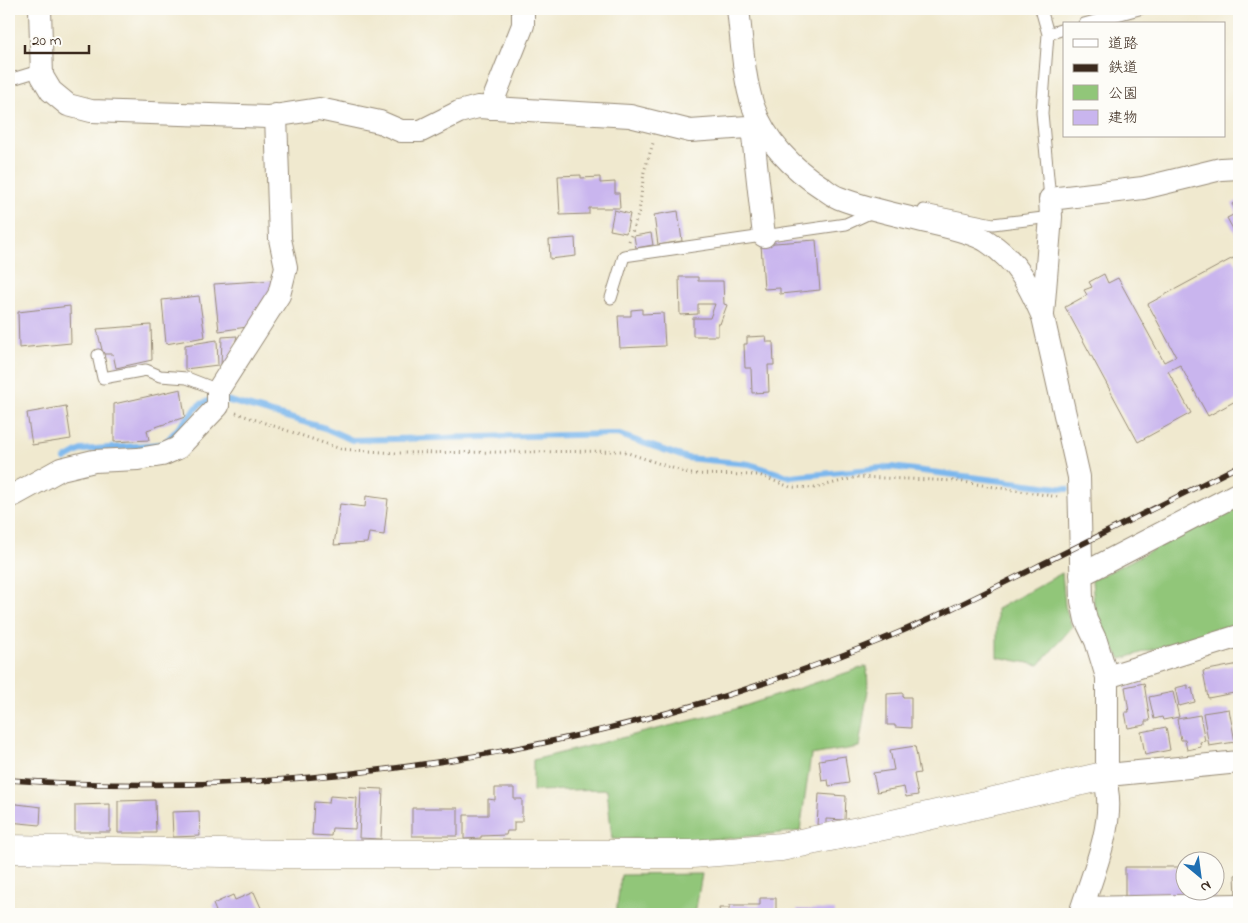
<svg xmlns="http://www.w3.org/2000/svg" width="1248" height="923" font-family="'Indie Flower','Klee One',sans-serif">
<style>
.green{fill:#91c679;stroke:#66784c}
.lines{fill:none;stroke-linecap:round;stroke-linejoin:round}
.stream{stroke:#7bb7ed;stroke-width:6}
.building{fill:#c9b5ee}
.service-casing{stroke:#968a76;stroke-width:13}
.minor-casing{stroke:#968a76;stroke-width:24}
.tertiary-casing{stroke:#968a76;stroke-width:29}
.path{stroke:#968a76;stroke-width:3;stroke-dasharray:1 4;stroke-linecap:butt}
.service{stroke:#fff;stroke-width:11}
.minor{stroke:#fff;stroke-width:22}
.tertiary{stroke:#fff;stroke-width:28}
.rail-casing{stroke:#3b2a1e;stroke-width:5.5}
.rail{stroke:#fdfcf7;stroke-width:4;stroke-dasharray:11;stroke-linecap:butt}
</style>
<rect width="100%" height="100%" fill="#fdfcf7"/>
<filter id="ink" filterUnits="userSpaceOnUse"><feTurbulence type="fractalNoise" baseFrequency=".02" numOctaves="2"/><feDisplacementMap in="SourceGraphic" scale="10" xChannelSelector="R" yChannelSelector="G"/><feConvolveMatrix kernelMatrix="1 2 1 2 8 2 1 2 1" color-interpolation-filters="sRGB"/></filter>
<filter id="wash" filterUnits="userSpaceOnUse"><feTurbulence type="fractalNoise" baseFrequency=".0096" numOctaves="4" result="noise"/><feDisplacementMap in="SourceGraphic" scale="20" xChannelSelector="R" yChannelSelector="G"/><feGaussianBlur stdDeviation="1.12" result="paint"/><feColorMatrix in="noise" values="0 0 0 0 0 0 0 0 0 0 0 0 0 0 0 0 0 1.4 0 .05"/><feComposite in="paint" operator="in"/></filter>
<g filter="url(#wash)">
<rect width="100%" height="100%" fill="#f0e9cf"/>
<!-- green -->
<path class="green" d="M1239 507V623L1121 659 1095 617 1092 580Z
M1062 573 1065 606 1072 627 1039 665 997 657V609Z
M867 666 868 690 859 747 811 755 800 831 725 839H612L607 789 533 791V760L729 711Z
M702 874 695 914H616L621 875Z"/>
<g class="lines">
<!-- stream -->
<path class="stream" d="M226 400 325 428 352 440 617 434 687 458 749 464 791 477 891 467 1067 489
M65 459 81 450 164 444 199 405 208 401"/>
</g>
<g id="blocks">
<!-- building -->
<path class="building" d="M581 175V178L600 177V183L615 182V193H619L620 208H589V214L560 215 558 176Z
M1239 200V240L1227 218 1237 213 1232 204Z
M614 210 630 214 626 233 610 230Z
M678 211 682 241 658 245 654 215Z
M651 233 653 245 636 248 634 236Z
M575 238 576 256 550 259 549 240Z
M816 240 820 290 780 294V288L764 289 761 244Z
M1233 258 1239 268V399L1208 416 1180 365 1168 371 1191 413 1138 442 1065 307 1087 295 1084 290 1092 287 1089 282 1104 274 1108 283 1118 278 1164 362 1176 356 1148 304Z
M679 277H698V281H723L724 304 727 305 720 324H718V336H693V318H710L715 304H698V314L680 315Z
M275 280 254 326 219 331 214 284Z
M199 296 205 337 166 344 162 300Z
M70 306 71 343 19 348 18 312Z
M642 309V314L663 313 665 346 620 348 618 316H631V310Z
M151 325 152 360 116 368 113 354H103L97 329Z
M237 336 229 366H221L222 337Z
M766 336 767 342H773L774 365H768L769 392 752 393 751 368H745L744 344H747V337Z
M217 340 218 365 185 369V345Z
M181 389 185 417 147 430 149 440 114 442V404Z
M66 406 71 439 32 445 27 413Z
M366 496 388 499 384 535 369 533 367 543 334 545 340 504 365 507Z
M1239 664V692L1208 698 1203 671Z
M1144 683 1150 721H1145V725L1128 728 1125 712H1129L1125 687Z
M1188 685V689L1192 688 1195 702 1179 706 1175 688Z
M1173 692 1179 717 1163 720 1162 717 1154 719 1149 697Z
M903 693V697H911V728L895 727V725H887V694Z
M1229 709 1235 742 1209 746 1203 713Z
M1200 715 1205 741 1200 742 1201 747 1187 750 1185 740H1181L1177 719Z
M1166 727 1170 750 1145 755 1141 732Z
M915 746 920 773 914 774 918 795 906 797 904 787 877 792 873 773 894 770 890 750Z
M845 756 849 783 829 786 828 780 822 781 819 760Z
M361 788 383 789 381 839 359 838Z
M495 788H514V799H522V822H514V831H507L506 835 481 836V838L464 839V815H488V799L495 800Z
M819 794 846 796 845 820 826 819V825H817Z
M330 796 357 798 355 829 332 828 331 836 312 835 314 802 329 803Z
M155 800 156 833H118V801Z
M9 803 41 807 40 825 9 822Z
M110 804V832H75V805Z
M412 808H458V836H412Z
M199 811 200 836 173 837 172 812Z
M1125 867H1186V890H1216V898H1125Z
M1239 874V897H1236L1235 875Z
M254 892 262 910 251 914H217L213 904 233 895 235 900Z
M760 898H776V914H720L719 908H730V905H760Z
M797 909 835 910V914H797Z"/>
</g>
</g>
<g filter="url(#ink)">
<use href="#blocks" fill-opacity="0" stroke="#968a76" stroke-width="1"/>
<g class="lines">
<defs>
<path id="service" d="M1041 9 1048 34 1042 113 1050 199
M1084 24 1139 9
M1048 34 1064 29
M9 80 42 70
M924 210 993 224 1051 217
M611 298 624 256 846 224 874 211
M98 355 103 378 146 370 160 376 187 378 218 390"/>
<path id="minor" d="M40 9 42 76 51 91 68 105 91 111 267 117 319 109 380 122 401 131H421L459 112 478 107 630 116 690 131 762 126
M738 9C742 40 743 76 753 106 765 141 793 169 823 188 828 192 834 196 839 198 867 209 898 215 927 222 944 226 974 232 988 242 1018 262 1029 285 1043 317L1079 477 1082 601 1086 620 1096 641 1107 677V790C1114 826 1091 879 1080 914
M490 108 523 25V9
M752 127 764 236
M1043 314 1051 217 1050 199 1143 188 1221 169 1239 168
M9 495H14L61 469 94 461 138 459 162 455 178 448 218 406V390L279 295 286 267 280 239 276 115
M1081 575 1239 493
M1107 677 1239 636
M1108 775 1239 762
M1082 908 1239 905"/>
<path id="tertiary" d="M9 849 282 854H692L781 847 888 825 1108 775"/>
</defs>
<!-- service casing -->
<use href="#service" class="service-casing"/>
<!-- minor casing -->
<use href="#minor" class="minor-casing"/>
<!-- tertiary casing -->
<use href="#tertiary" class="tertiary-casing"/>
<!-- path -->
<path class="path" d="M629 241 639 212 644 172 653 143
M236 413 341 449 396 453 622 451 690 474 759 475 790 487 815 488 857 477 957 481 1058 497"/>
<!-- service -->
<use href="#service" class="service"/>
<!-- minor -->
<use href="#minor" class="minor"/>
<!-- tertiary -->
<use href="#tertiary" class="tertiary"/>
<defs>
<path id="rail" d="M9 780C300 800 594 754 866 646 930 621 992 589 1054 558 1115 528 1177 497 1239 466"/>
</defs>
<!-- rail casing -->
<use href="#rail" class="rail-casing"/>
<!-- rail -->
<use href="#rail" class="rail"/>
</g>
</g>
<!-- margin -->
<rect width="1248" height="923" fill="none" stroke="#fdfcf7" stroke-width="30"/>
<!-- legend -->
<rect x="1063" y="22" width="162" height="115" fill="#fdfcf7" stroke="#afa8a0"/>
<rect x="1073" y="39" width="25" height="8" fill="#ffffff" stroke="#afa8a0"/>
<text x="1108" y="48" font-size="15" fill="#3b2a1e">道路</text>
<rect x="1073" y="64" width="25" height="8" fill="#3b2a1e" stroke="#afa8a0"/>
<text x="1108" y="72" font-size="15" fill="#3b2a1e">鉄道</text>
<rect x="1073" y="85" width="25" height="15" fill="#91c679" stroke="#afa8a0"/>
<text x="1108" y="98" font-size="15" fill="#3b2a1e">公園</text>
<rect x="1073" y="110" width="25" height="15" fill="#c9b5ee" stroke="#afa8a0"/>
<text x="1108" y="122" font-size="15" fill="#3b2a1e">建物</text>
<!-- north arrow -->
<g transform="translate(1200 876) rotate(151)"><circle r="24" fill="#fdfcf7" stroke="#afa8a0"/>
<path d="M0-4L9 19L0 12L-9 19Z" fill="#1f6fb2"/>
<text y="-8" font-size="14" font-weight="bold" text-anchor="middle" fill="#3b2a1e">N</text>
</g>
<!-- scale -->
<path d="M25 45v8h64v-8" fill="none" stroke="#3b2a1e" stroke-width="2.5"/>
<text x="32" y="45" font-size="15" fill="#3b2a1e" stroke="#fdfcf7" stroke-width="4" paint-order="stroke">20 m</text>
</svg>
